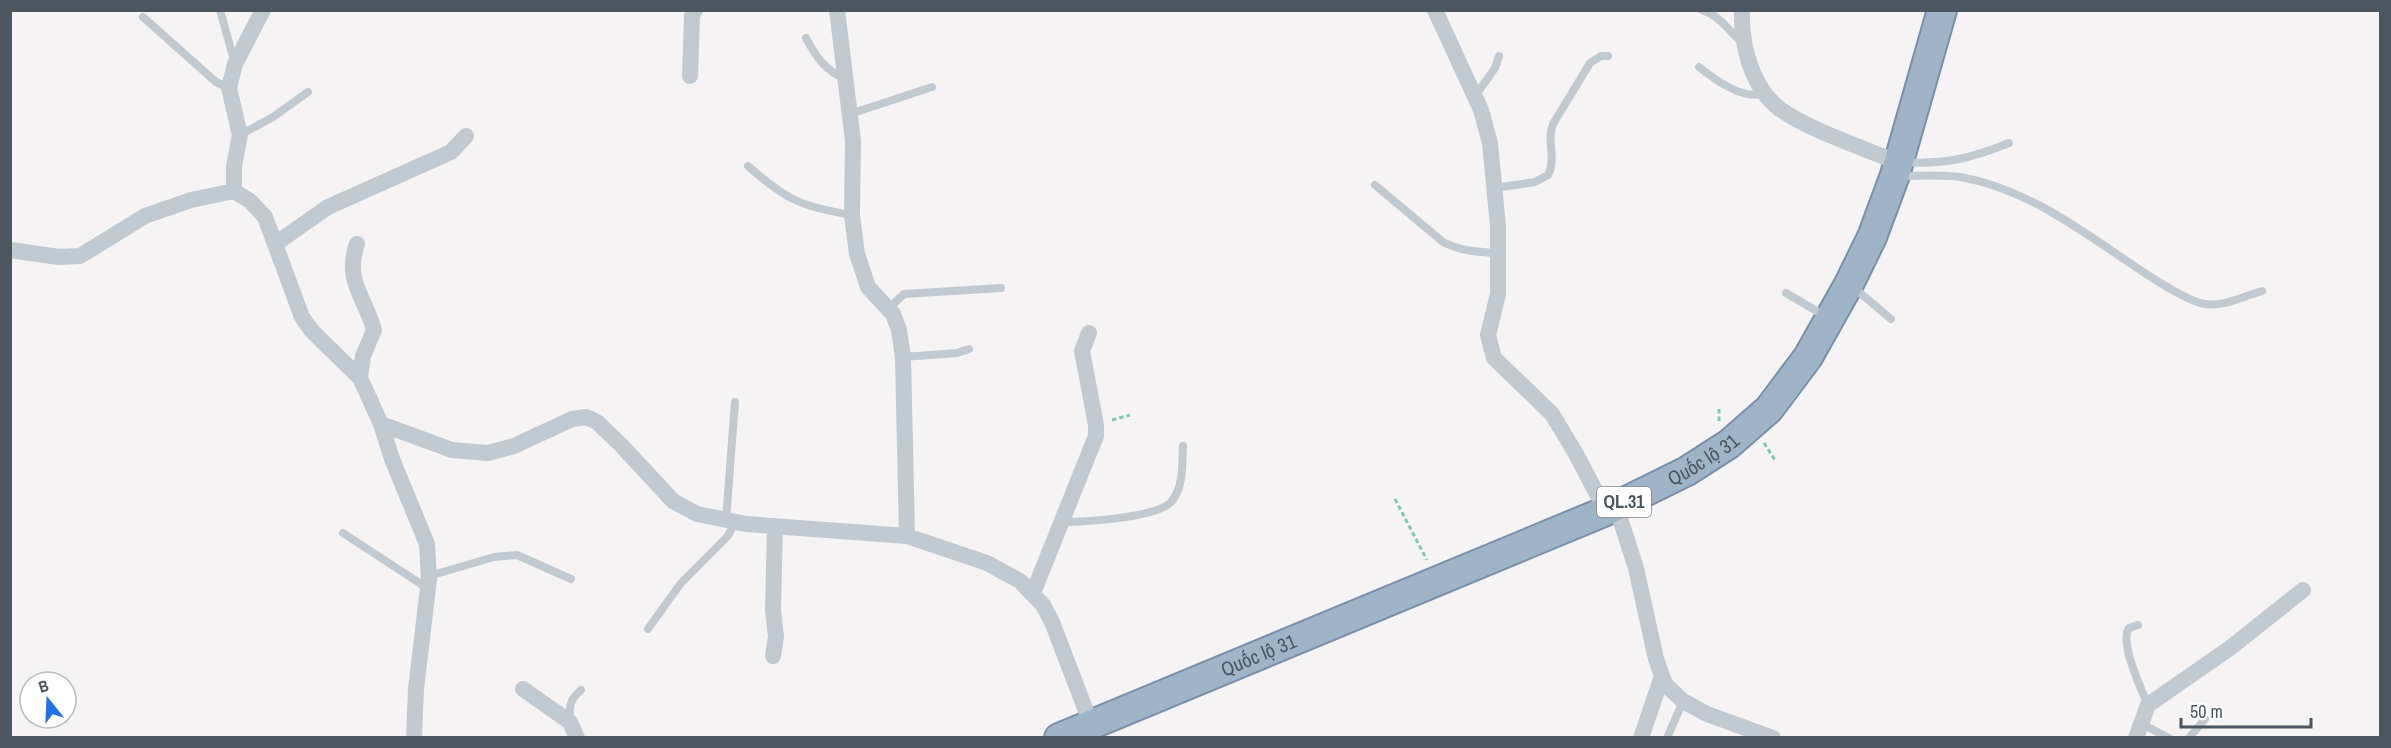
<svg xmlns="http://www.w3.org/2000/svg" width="2391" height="748" font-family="'Archivo Narrow',sans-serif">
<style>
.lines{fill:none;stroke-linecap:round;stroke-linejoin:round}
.trunk-casing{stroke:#7890ab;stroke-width:32}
.path{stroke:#7dcda6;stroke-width:3;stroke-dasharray:4.5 3;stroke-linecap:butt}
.service{stroke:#c1cad1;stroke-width:8}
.minor{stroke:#c1cad1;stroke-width:16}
.trunk{stroke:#a0b4c8;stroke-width:28}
.labels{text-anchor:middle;stroke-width:4.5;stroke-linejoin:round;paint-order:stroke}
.shield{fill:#fff;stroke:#818990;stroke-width:1.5}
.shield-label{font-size:18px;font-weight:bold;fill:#4b5660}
.street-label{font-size:20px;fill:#4b5660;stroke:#fff}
</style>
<rect width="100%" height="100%" fill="#f5f3f3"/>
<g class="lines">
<defs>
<g id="trunk">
<path id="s1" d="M1059 738 1606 511 1687 471 1729 444 1769 409 1808 357 1849 284 1872 237 1895 175 1942 10"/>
</g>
</defs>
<!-- trunk casing -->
<use href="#trunk" class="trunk-casing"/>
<!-- path -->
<path class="path" d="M1719 409V423
M1112 420 1130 415
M1764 443 1775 460
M1395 499 1427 560"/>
<!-- service -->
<path class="service" d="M220 10 235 64
M1702 10C1721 16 1729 32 1744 44
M143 17 216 82 229 88
M806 38C816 57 825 70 845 79
M1699 67C1715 80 1744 101 1765 93
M1475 96 1495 68 1499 56
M850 114 932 87
M240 135 273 117 308 92
M1904 162C1944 165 1972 158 2009 143
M748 166C786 200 802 207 852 215
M1901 176C1920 176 1941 174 1960 177 2019 187 2070 222 2118 255 2137 268 2184 301 2205 304 2223 307 2245 296 2262 291
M1375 185 1443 242C1460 251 1478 252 1497 253
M1495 188 1535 182 1548 175C1557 159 1546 140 1553 124L1590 63 1601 56H1608
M1852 286 1891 319
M1786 293 1827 317
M889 308 904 294 1001 288
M903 357 957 353 969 349
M726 520 735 402
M1062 522C1084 522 1158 518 1172 501 1184 486 1182 463 1183 446
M343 533 427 588
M429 576 494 557 517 555 571 579
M2138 625 2129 628C2119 642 2141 689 2148 705
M648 629 681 583 727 537 736 522
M570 722C569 707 569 700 581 690
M2140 723 2169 738
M1667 738 1683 701
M2189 738 2205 719"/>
<!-- minor -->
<path class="minor" d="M837 10 853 141 852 215 857 254 868 287 893 314 899 330 903 357 907 536
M1435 10 1481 110 1490 143 1498 226V294L1488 335 1494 358 1552 414 1576 454 1606 511
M1742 10C1741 43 1750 82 1775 105 1798 126 1866 149 1897 162
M690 76 692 16 695 10
M234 191V166L240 135 229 88 235 64 263 10
M275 244 328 207 451 152 466 136
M357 244C344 281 365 297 374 330L363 356 360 378
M10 250 59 257 80 256 145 216 191 200 234 191 250 201 265 217 302 317 312 331 360 378 381 424 392 459 427 544 429 579 416 689 414 738
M381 424 452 450 488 453 514 446 572 419 586 417 597 422 621 445 673 501 697 514 746 524 907 536 987 563 1020 581 1043 605 1052 622 1091 724
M1616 506 1636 568 1656 659 1665 684 1683 701 1707 714 1773 738
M1033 593 1096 436V425L1082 351 1089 333
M773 656 776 637 773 610 775 526
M523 689 570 722 577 738
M1641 738 1661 679
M2136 738 2148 705 2230 648 2303 590"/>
<!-- trunk -->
<use href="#trunk" class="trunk"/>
</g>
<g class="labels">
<!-- shield labels -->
<rect class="shield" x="1597" y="487" width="54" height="30" rx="4.5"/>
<g class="shield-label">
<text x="1624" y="508">QL.31</text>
</g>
<!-- street labels -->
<g class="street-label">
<text dy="7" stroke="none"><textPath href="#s1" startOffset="702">Quốc lộ 31</textPath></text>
<text dy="7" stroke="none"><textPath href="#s1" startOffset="216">Quốc lộ 31</textPath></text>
</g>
</g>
<!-- border -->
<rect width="2391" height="748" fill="none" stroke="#4b5660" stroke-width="24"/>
<!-- north arrow -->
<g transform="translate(48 700) rotate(342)"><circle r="28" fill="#ffffff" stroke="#b7bbbf" stroke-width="1.5"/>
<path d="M0-4.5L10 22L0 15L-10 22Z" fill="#2073e2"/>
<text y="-9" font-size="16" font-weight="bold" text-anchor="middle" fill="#4b5660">B</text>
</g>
<!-- scale -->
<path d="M2181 718v9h130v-9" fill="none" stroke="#4b5660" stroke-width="3"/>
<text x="2190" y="718" font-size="18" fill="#4b5660" stroke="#ffffff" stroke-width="4.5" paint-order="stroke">50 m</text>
</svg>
